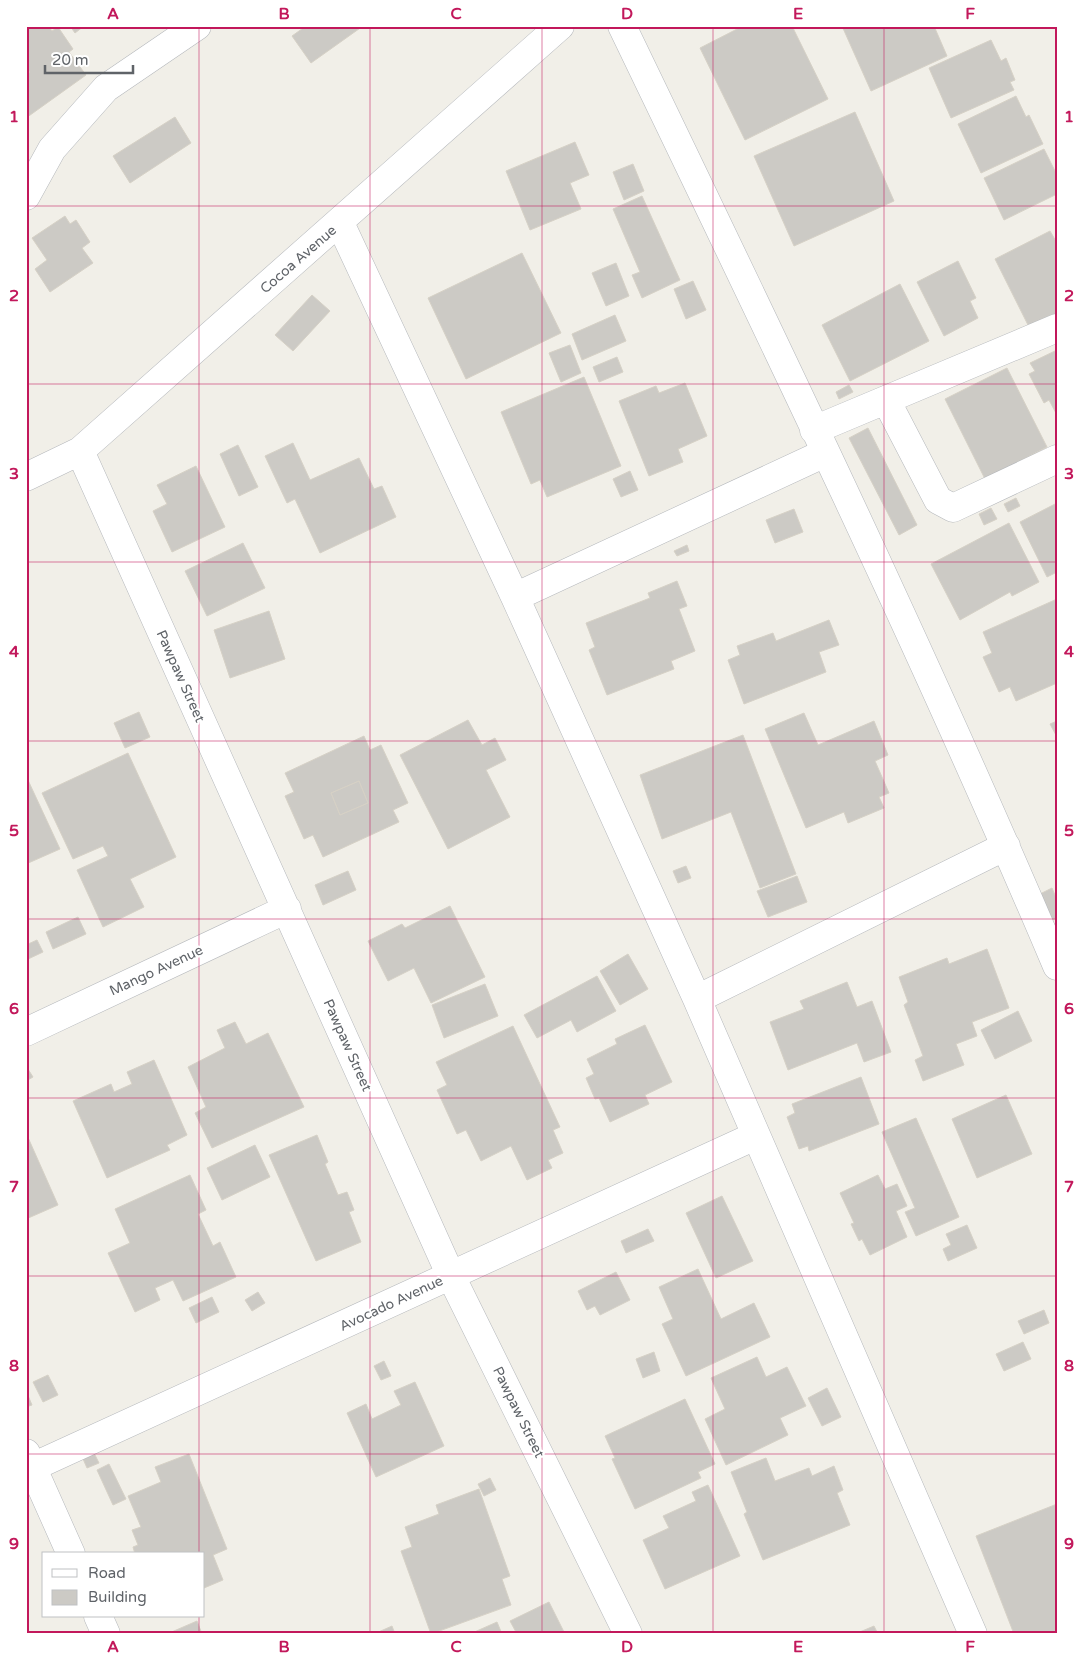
<svg xmlns="http://www.w3.org/2000/svg" width="1083" height="1660" font-family="'Varela Round',sans-serif">
<style>
.building{fill:#cccac5;stroke:#d6d1c6;fill-rule:evenodd}
.lines{fill:none;stroke-linecap:round;stroke-linejoin:round}
.street-casing{stroke:#b5b8bc;stroke-width:29}
.street{stroke:#fff;stroke-width:28}
.grid{fill:none;stroke:#c2185b;stroke-width:1;stroke-opacity:0.55}
.labels{text-anchor:middle;stroke-width:4.5;stroke-linejoin:round;paint-order:stroke}
.street-label{font-size:14px;fill:#5f6368;stroke:#fff}
.neatline{fill:none;stroke:#c2185b;stroke-width:2}
.grid-label{font-size:16px;text-anchor:middle;font-weight:bold;fill:#c2185b}
</style>
<rect width="100%" height="100%" fill="#f1efe8"/>
<!-- building -->
<path class="building" d="M26 26H48L52 31 58 27 73 49 69 52 86 75 26 118V75L30 72 26 67Z
M70 26H84L75 33Z
M306 26H363L311 63 292 36Z
M743 26H792L828 99 745 140 700 48Z
M842 26H934L947 56 871 91Z
M991 40 1001 61 1006 58 1015 80 1010 82 1014 90 951 118 929 68Z
M1016 96 1026 117 1029 115 1043 144 981 173 958 124Z
M855 112 894 201 794 246 754 156Z
M175 117 191 143 130 183 113 156Z
M575 142 589 175 570 183 581 209 530 230 506 171Z
M1044 149 1057 175V194L1004 220 984 178Z
M633 164 644 191 624 200 613 172Z
M642 196 680 280 642 298 632 275 640 272 613 209Z
M65 216 70 224 76 220 90 242 82 248 93 263 50 292 35 269 47 260 32 238Z
M1050 231 1057 243V315L1030 329 995 259Z
M522 253 561 333 466 379 428 298Z
M958 261 976 298 970 301 978 318 944 336 917 282Z
M616 263 629 296 606 306 592 273Z
M693 281 706 310 686 319 674 289Z
M900 284 929 341 850 381 822 325Z
M312 295 330 311 293 351 275 335Z
M615 315 626 341 582 360 572 334Z
M570 345 581 373 561 382 549 353Z
M1057 350V415L1049 400 1044 403 1029 374 1035 371 1030 363Z
M617 357 623 372 599 382 593 367Z
M1007 368 1047 447 985 479 945 399Z
M584 377 621 466 547 497 540 480 531 484 501 412Z
M685 383 707 436 678 449 683 462 649 476 619 401 656 386 659 393Z
M849 385 853 392 839 399 836 392Z
M868 428 917 525 899 535 849 438Z
M293 443 310 480 359 458 374 489 382 486 396 517 320 553 295 499 287 503 265 456Z
M238 445 258 487 239 496 220 454Z
M196 466 225 527 172 552 153 511 167 504 157 485Z
M630 471 638 490 621 497 613 479Z
M1016 498 1020 506 1008 512 1004 504Z
M1057 503V572L1047 577 1020 522Z
M991 508 997 519 984 525 979 514Z
M794 509 803 532 775 543 766 520Z
M1009 523 1039 582 1012 596 1010 592 960 620 931 564Z
M243 543 265 588 207 616 185 571Z
M687 545 689 551 677 556 674 551Z
M677 581 687 606 679 609 695 651 671 661 674 669 607 695 589 650 595 647 586 623 650 598 648 593Z
M1057 599V683L1016 701 1010 687 999 692 983 657 992 653 983 632Z
M269 611 285 659 230 678 214 630Z
M829 620 839 645 819 652 826 672 744 704 728 660 740 655 737 646 773 633 776 641Z
M139 712 150 737 125 748 114 723Z
M804 713 818 745 874 721 888 755 875 761 889 793 879 797 884 808 848 823 844 812 806 828 765 729Z
M468 720 482 745 495 738 506 760 486 770 510 817 448 849 400 755Z
M1057 721V737L1050 724Z
M743 735 796 874 760 888 731 812 662 839 640 775Z
M364 736 370 750 381 745 408 803 393 810 399 822 323 857 313 835 304 839 285 796 294 792 285 773ZM359 781 368 803 340 815 331 793Z
M128 753 176 857 130 879 144 907 103 927 77 870 108 856 103 846 73 859 42 793Z
M27 778 60 849 26 864V779Z
M359 781 368 803 340 815 331 793Z
M686 866 691 878 678 883 673 871Z
M348 871 356 890 323 905 315 885Z
M797 876 807 902 768 917 757 891Z
M1052 888 1057 900V918L1052 920 1040 894Z
M450 906 485 977 431 1003 414 968 388 981 368 941 402 924 405 928Z
M78 917 86 934 53 949 46 932Z
M37 940 43 952 26 960V945Z
M987 949 1009 1008 972 1022 977 1036 956 1044 964 1065 923 1081 915 1060 923 1056 904 1005 908 1002 899 977 947 958 949 964Z
M628 954 648 989 620 1005 600 971Z
M597 976 616 1011 577 1032 571 1020 537 1038 524 1015Z
M847 982 857 1007 872 1001 891 1052 864 1062 857 1043 788 1070 770 1022 804 1009 800 1001Z
M485 984 498 1016 444 1038 432 1005Z
M1018 1011 1032 1041 995 1059 981 1030Z
M235 1022 246 1044 268 1033 304 1107 212 1148 195 1113 206 1107 188 1067 225 1048 217 1030Z
M645 1025 672 1082 645 1095 649 1104 610 1122 599 1098 595 1099 586 1078 594 1074 587 1059 617 1044 615 1039Z
M513 1026 560 1127 553 1130 563 1153 548 1160 552 1168 527 1180 511 1146 481 1161 466 1130 457 1134 437 1090 447 1085 436 1062Z
M154 1060 187 1135 167 1145 170 1150 107 1178 73 1101 111 1084 114 1092 132 1084 127 1072Z
M26 1066 33 1077 26 1081Z
M861 1077 879 1124 809 1151 808 1146 799 1149 787 1117 795 1113 792 1104Z
M1006 1095 1032 1154 977 1178 952 1119Z
M916 1118 959 1217 916 1236 905 1212 915 1208 882 1132Z
M26 1133 58 1205 26 1219Z
M317 1135 328 1162 325 1164 338 1195 347 1192 354 1210 349 1212 361 1242 316 1261 269 1155Z
M255 1145 270 1177 222 1200 207 1168Z
M190 1175 206 1210 198 1214 213 1246 220 1242 236 1277 183 1301 173 1280 155 1288 160 1300 135 1312 108 1253 130 1243 115 1209Z
M878 1175 885 1189 897 1184 907 1206 896 1211 907 1237 870 1255 862 1239 859 1241 851 1224 854 1223 840 1193Z
M722 1196 753 1261 716 1278 686 1213Z
M967 1225 977 1248 948 1261 943 1249 951 1245 946 1234Z
M648 1229 654 1241 626 1253 621 1241Z
M698 1269 721 1319 754 1303 770 1337 686 1376 662 1324 673 1319 659 1287Z
M616 1272 630 1300 600 1315 595 1306 587 1310 578 1291Z
M258 1292 265 1303 252 1311 245 1300Z
M212 1297 219 1312 196 1323 189 1308Z
M1044 1310 1049 1323 1024 1334 1018 1321Z
M1023 1342 1031 1359 1004 1371 996 1354Z
M654 1352 660 1371 643 1378 636 1359Z
M757 1357 766 1377 787 1367 806 1406 780 1418 788 1435 726 1465 705 1419 725 1409 711 1378Z
M384 1361 391 1376 381 1380 374 1366Z
M48 1375 58 1395 43 1402 33 1382Z
M415 1382 444 1446 376 1477 347 1413 366 1404 372 1419 401 1405 394 1391Z
M827 1388 841 1417 822 1426 808 1398Z
M26 1391 32 1405 26 1407Z
M685 1399 715 1464 698 1472 701 1478 635 1509 612 1459 615 1458 605 1436Z
M91 1447 99 1463 87 1468 80 1452Z
M189 1454 227 1549 213 1555 223 1580 204 1588V1554H135L133 1547 138 1545 132 1530 141 1527 128 1496 161 1482 155 1467Z
M766 1458 775 1481 809 1468 812 1476 834 1466 843 1490 837 1493 850 1525 763 1560 744 1514 747 1512 731 1472Z
M109 1464 126 1499 113 1505 97 1470Z
M490 1478 496 1490 484 1496 478 1484Z
M708 1485 740 1556 665 1589 643 1540 669 1528 663 1516 696 1501 692 1492Z
M479 1489 510 1576 502 1579 511 1605 431 1634 401 1551 412 1547 405 1527 439 1514 436 1505Z
M1057 1504V1634H1014L976 1536Z
M549 1602 565 1634H517L510 1621Z
M197 1621 202 1634H167Z
M497 1622 502 1634H470Z
M392 1626 395 1634H374Z
M874 1626 878 1634H855Z"/>
<g class="lines">
<defs>
<path id="street" d="M622 26C772 337 922 648 1057 966
M26 196 52 149 106 88 197 26
M340 223 515 597 697 999 973 1634
M886 400 938 500 953 508 1057 459
M814 430 1057 328
M80 451 451 1276 628 1634
M26 477 80 451 560 26
M515 597 825 453
M697 999 1006 846
M26 1032 287 909
M26 1453 71 1554
M26 1470 755 1136
M98 1616 106 1634"/>
</defs>
<!-- street casing -->
<use href="#street" class="street-casing"/>
<!-- street -->
<use href="#street" class="street"/>
</g>
<!-- grid -->
<path class="grid" d="M199 26V1554M370 26V1634M542 26V1634M713 26V1634M884 26V1634M26 206H1057M26 384H1057M26 562H1057M26 741H1057M26 919H1057M26 1098H1057M26 1276H1057M26 1454H1057M199 1616V1634"/>
<g class="labels">
<!-- street labels -->
<g class="street-label">
<text transform="translate(298 259) rotate(-41)" y="5">Cocoa Avenue</text>
<text transform="translate(181 676) rotate(66)" y="5">Pawpaw Street</text>
<text transform="translate(156 970) rotate(-25)" y="5">Mango Avenue</text>
<text transform="translate(348 1045) rotate(66)" y="5">Pawpaw Street</text>
<text transform="translate(391 1303) rotate(-25)" y="5">Avocado Avenue</text>
<text transform="translate(519 1412) rotate(64)" y="5">Pawpaw Street</text>
</g>
</g>
<!-- border -->
<rect width="1083" height="1660" fill="none" stroke="#ffffff" stroke-width="55"/>
<!-- legend -->
<rect x="42" y="1552" width="162" height="65" fill="#ffffff" stroke="#bfc1c3"/>
<rect x="52" y="1569" width="25" height="8" fill="#ffffff" stroke="#bfc1c3"/>
<text x="88" y="1578" font-size="15" fill="#5f6368">Road</text>
<rect x="52" y="1590" width="25" height="15" fill="#cccac5" stroke="#bfc1c3"/>
<text x="88" y="1602" font-size="15" fill="#5f6368">Building</text>
<!-- scale -->
<path d="M45 65v8h88v-8" fill="none" stroke="#5f6368" stroke-width="2.5"/>
<text x="52" y="65" font-size="15" fill="#5f6368" stroke="#ffffff" stroke-width="4" paint-order="stroke">20 m</text>
<rect x="28" y="28" width="1028" height="1604" class="neatline"/>
<g class="grid-label">
<text x="113" y="19">A</text>
<text x="284" y="19">B</text>
<text x="456" y="19">C</text>
<text x="627" y="19">D</text>
<text x="798" y="19">E</text>
<text x="970" y="19">F</text>
<text x="14" y="122">1</text>
<text x="1069" y="122">1</text>
<text x="14" y="301">2</text>
<text x="1069" y="301">2</text>
<text x="14" y="479">3</text>
<text x="1069" y="479">3</text>
<text x="14" y="657">4</text>
<text x="1069" y="657">4</text>
<text x="14" y="836">5</text>
<text x="1069" y="836">5</text>
<text x="14" y="1014">6</text>
<text x="1069" y="1014">6</text>
<text x="14" y="1192">7</text>
<text x="1069" y="1192">7</text>
<text x="14" y="1371">8</text>
<text x="1069" y="1371">8</text>
<text x="14" y="1549">9</text>
<text x="1069" y="1549">9</text>
<text x="113" y="1652">A</text>
<text x="284" y="1652">B</text>
<text x="456" y="1652">C</text>
<text x="627" y="1652">D</text>
<text x="798" y="1652">E</text>
<text x="970" y="1652">F</text>
</g>
</svg>
